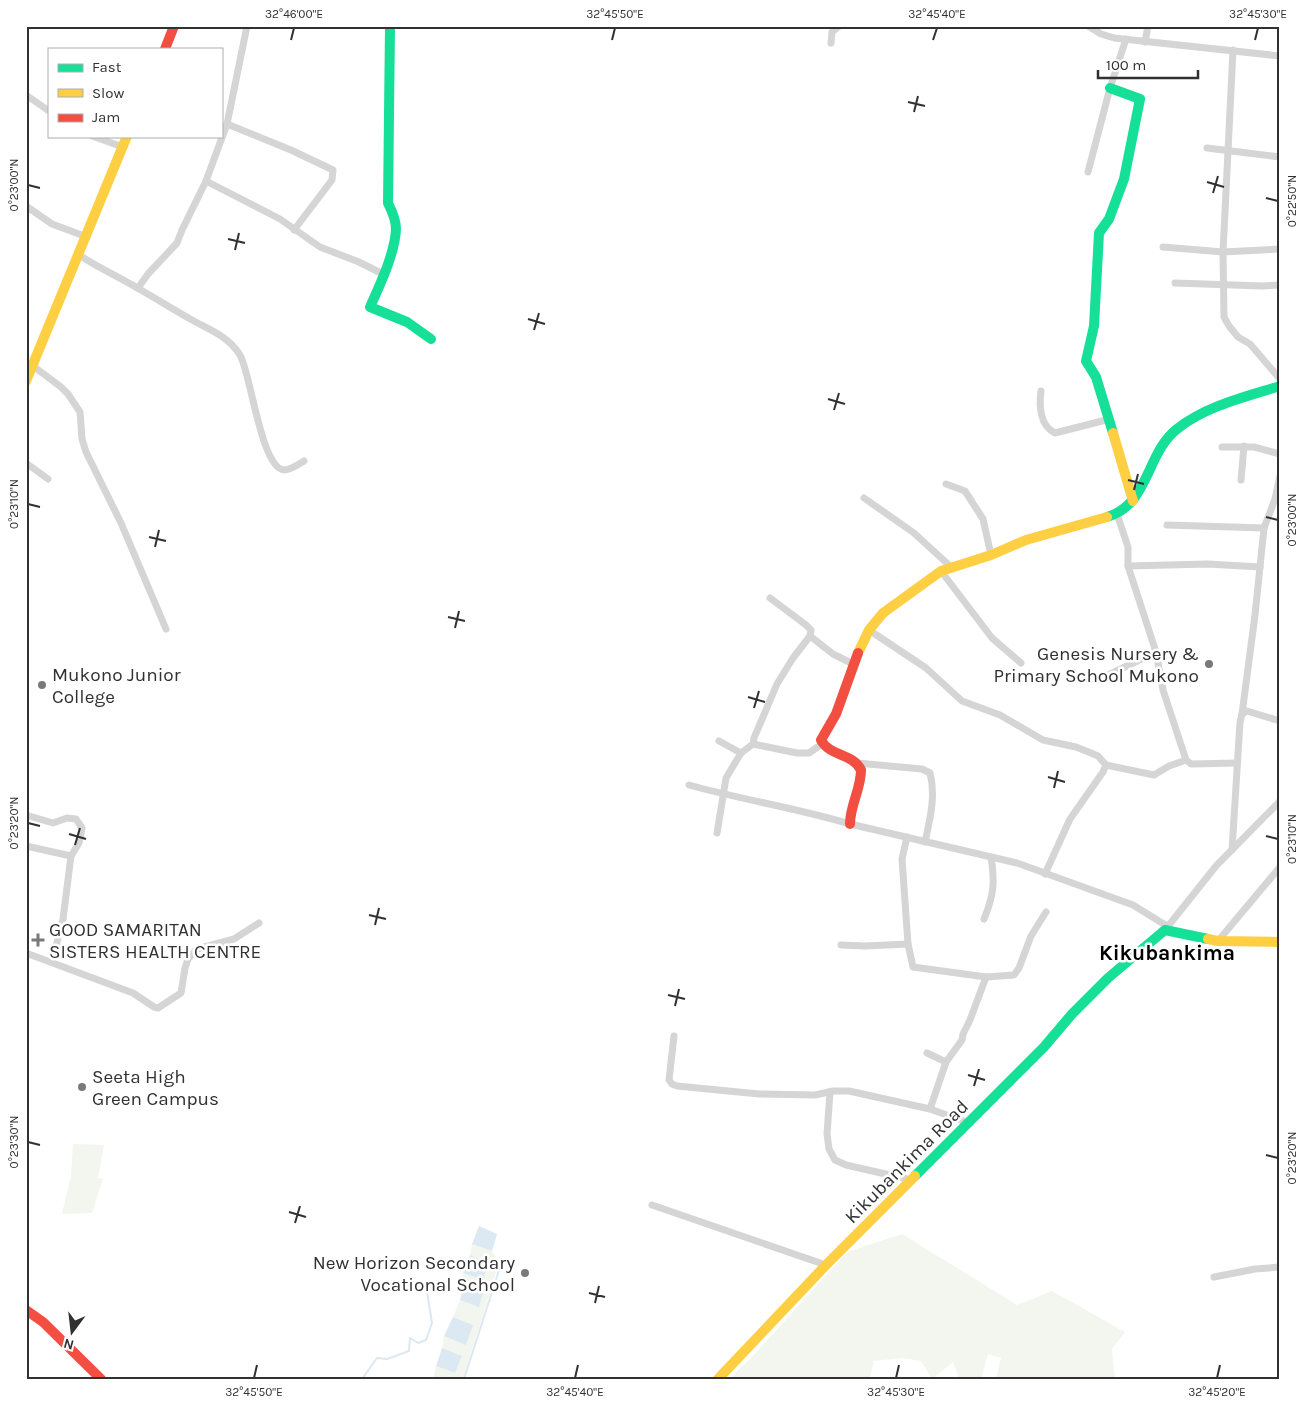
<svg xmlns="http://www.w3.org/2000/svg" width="1306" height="1405" font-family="Karla,sans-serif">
  <rect width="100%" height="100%" fill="#fff"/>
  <g fill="#f2f6ee">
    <polygon points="73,1144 104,1145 98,1178 103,1178 92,1213 62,1214 71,1176"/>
    <polygon points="902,1234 1017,1305 1052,1291 1125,1332 1112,1349 1115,1379 996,1379 1001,1358 988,1354 981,1379 959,1379 953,1362 932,1379 921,1361 903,1358 872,1361 872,1362 874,1362 869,1379 729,1379 753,1356 847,1252"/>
    <polygon points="472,1244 492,1251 499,1263 463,1379 433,1379 436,1366 455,1373 462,1356 442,1348 444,1336 466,1344 472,1325 453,1317 460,1300 479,1306 483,1292 464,1284 463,1273 483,1280 487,1263 470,1255"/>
  </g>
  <g fill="#dce8f2">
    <polygon points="479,1226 497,1234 492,1251 472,1244"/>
    <polygon points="470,1255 488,1263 483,1280 463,1273"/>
    <polygon points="464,1284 483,1292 479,1307 460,1300"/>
    <polygon points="453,1317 473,1325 466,1345 444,1336"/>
    <polygon points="442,1348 462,1356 455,1373 436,1366"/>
  </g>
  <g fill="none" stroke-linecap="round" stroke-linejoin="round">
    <g stroke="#dce8f2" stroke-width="2">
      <polyline points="362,1379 377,1358 387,1359 409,1351 410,1338 418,1343 426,1340 432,1323 427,1292 439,1290 440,1282"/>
      <polyline points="464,1379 500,1267"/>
    </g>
    <g stroke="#d5d5d5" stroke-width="7">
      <polyline points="1088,26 1101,34 1114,38 1280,56"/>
      <polyline points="1145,42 1148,26"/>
      <polyline points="831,43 832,32 839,26"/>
      <polyline points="1233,50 1223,252 1224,317 1229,326 1238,337 1250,344 1280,379"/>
      <polyline points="26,95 49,111"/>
      <polyline points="227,124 291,150 333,170 332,180 294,230"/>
      <polyline points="92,136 123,147"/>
      <polyline points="1207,148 1280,157"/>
      <polyline points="1088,172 1110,88 1126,39"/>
      <polyline points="206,181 280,219 320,247 359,262 383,274"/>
      <polyline points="26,206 52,224 87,237"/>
      <polyline points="1163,247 1223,252 1280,249"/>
      <path d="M79,255C99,268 119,277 139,289C157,299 174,310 192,320C210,330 228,336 240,355C251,374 261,468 284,470C290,470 299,464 304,461"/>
      <polyline points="1175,283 1262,286 1280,285"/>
      <polyline points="138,288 148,274 177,243 182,230 206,181 227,124 247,26"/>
      <polyline points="33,366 61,387 68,394 80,412 82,439 86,452 121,523 166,629"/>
      <path d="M1041,391C1039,406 1040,426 1055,433L1110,419"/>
      <polyline points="1222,447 1254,447 1280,454"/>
      <polyline points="26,463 48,479"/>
      <polyline points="1241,480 1244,446"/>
      <polyline points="946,484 965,491 983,519 991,555"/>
      <polyline points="864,498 914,533 951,567"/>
      <polyline points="1117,514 1128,547 1128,566 1156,652 1163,690 1186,760 1191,764 1237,763"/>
      <polyline points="1167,525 1264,528"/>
      <polyline points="1128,566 1208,564 1260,567"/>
      <polyline points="941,571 992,638 1021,663"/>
      <polyline points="770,598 806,625 811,630 810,636 833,654 853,664"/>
      <polyline points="869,630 926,668 962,701 1000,715 1043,740 1076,747 1091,753 1098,756 1106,765"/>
      <polyline points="1106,676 1156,652"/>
      <polyline points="1242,714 1255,615 1264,528 1275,499 1280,476"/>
      <polyline points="719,741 741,753"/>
      <polyline points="753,744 797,753 809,753 822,744"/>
      <path d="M857,763L922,769L930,773C936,796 930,819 925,842"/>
      <path d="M689,785C743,800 797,808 850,824L1017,863L1133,905L1167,926"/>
      <polyline points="26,815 53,823 67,818 76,819 82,828 79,843 71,856 63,919 52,962"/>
      <polyline points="717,833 726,778 741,753 753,744 754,738 777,684 793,658 810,636"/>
      <polyline points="907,837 902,859 908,944 913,967 986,977 1014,975 1019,968 1031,936 1046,912"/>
      <polyline points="26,846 71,856"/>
      <polyline points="1232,850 1240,722 1242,714 1247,711 1280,721"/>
      <polyline points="1045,874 1070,819 1103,772 1106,765 1154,775 1169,766 1186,760"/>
      <path d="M984,919C994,895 995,882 991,857"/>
      <polyline points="1165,930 1216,866 1280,801"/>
      <polyline points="1218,941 1280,867"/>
      <polyline points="841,945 865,946 908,944"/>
      <polyline points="26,953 133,993 154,1007 158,1008 181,993 185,968 188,959 197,949 234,939 259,923"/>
      <polyline points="674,1036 669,1080 672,1084 677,1086 759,1094 815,1095 833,1091 849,1091 930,1109 969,1123"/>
      <polyline points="927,1053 946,1062"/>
      <polyline points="830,1092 827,1134 829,1149 835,1160 846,1165 912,1180"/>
      <polyline points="930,1109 946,1062 962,1040 963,1034 970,1020 986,977"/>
      <polyline points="652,1205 826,1265"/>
      <polyline points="1214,1277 1255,1269 1280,1267"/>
    </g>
    <g stroke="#16e098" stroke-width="10">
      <path d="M390,26L388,203C392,211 396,220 396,229C395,253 380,285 370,307L407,322L431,339"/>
      <polyline points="1110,88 1140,99 1124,179 1109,219 1099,233 1094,326 1086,361 1096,377 1113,433"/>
      <path d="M1107,517C1149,505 1146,453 1177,429C1206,406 1245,397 1280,386"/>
      <polyline points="915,1176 1044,1047 1072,1014 1108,978 1165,930 1208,939"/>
    </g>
    <g stroke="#ffcf43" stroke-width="10">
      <polyline points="26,381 127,136"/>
      <polyline points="1113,433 1133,501"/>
      <polyline points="858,653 869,630 883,613 941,571 991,555 1026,540 1107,517"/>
      <polyline points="1208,939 1218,941 1280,942"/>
      <polyline points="718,1379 826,1265 915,1176"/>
    </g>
    <g stroke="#f24e42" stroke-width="10">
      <polyline points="165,49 174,26"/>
      <path d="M850,824C850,805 861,789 861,770C853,753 830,757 821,740L836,714L858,653"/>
      <polyline points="26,1310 43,1322 101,1379"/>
    </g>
  </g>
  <path fill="none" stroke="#313131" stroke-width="2" d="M291,40L294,28M612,40L615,28M933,40L937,28M1255,40L1258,28M908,102L925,106M914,112L918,96M1207,182L1224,187M28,185L40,188M1213,193L1218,176M1266,198L1278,201M228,239L245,243M235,250L239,233M528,319L545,324M534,330L539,313M828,399L845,404M834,410L839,393M1128,480L1144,484M1134,490L1138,474M28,504L40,507M1266,517L1278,520M149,537L166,541M155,547L159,530M448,617L465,621M455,628L459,611M748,697L765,702M754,708L759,691M1048,777L1065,782M1054,788L1058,771M28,823L40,826M69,834L86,839M1266,836L1278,839M75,845L80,828M369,915L386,919M375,925L379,908M668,995L685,999M675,1006L679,989M968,1075L985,1080M974,1086L979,1069M28,1142L40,1145M1266,1155L1278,1158M289,1212L306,1217M295,1223L300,1206M589,1293L605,1297M595,1303L599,1286M254,1378L257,1365M575,1378L578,1365M896,1378L899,1365M1217,1378L1220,1365"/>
  <g fill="#797979" stroke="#fff" stroke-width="2">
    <circle cx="1209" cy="664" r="5"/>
    <circle cx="42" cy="685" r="5"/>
    <path d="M35.5 932.5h5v5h5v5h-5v5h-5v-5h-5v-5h5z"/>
    <circle cx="82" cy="1087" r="5"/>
    <circle cx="525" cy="1273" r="5"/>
  </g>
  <g text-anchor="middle" stroke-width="5" stroke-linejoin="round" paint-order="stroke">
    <g font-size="19" fill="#313131" stroke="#fff" text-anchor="start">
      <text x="1199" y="660" text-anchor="end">Genesis Nursery &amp;<tspan x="1199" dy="22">Primary School Mukono</tspan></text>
      <text x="52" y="681">Mukono Junior<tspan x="52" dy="22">College</tspan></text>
      <text x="49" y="936">GOOD SAMARITAN<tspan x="49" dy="22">SISTERS HEALTH CENTRE</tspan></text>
      <text x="92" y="1083">Seeta High<tspan x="92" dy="22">Green Campus</tspan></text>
      <text x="515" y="1269" text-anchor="end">New Horizon Secondary<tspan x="515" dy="22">Vocational School</tspan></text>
    </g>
    <g font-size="19" fill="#313131" stroke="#fff">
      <text transform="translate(906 1161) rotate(-45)" y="7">Kikubankima Road</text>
    </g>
    <g font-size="21" font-weight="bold" fill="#000" stroke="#fff">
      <text x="1167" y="960">Kikubankima</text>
    </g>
  </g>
  <rect width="1306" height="1405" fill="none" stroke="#ffffff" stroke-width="55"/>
  <rect x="48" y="48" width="175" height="90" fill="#ffffff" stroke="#adadad"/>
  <rect x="58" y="64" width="25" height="8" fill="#16e098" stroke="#adadad"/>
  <text x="92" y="72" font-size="15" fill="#313131">Fast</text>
  <rect x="58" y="89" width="25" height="8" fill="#ffcf43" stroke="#adadad"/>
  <text x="92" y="98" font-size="15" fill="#313131">Slow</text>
  <rect x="58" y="114" width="25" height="8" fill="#f24e42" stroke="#adadad"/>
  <text x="92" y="122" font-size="15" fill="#313131">Jam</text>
  <g transform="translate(72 1332) rotate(195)" stroke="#ffffff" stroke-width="4" paint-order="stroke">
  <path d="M0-4L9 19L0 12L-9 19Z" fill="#313131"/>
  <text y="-8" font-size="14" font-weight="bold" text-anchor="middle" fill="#313131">N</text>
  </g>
  <path d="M1098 70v8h100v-8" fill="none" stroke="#313131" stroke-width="2.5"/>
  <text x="1106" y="70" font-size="15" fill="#313131" stroke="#ffffff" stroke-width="4" paint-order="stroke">100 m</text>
  <rect x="28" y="28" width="1250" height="1350" fill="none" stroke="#313131" stroke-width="2"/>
  <g font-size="12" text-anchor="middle" fill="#313131">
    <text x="294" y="18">32°46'00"E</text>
    <text x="615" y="18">32°45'50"E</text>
    <text x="937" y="18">32°45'40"E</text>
    <text x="1258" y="18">32°45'30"E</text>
    <text transform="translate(14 185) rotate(-90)" y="4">0°23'00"N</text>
    <text transform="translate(1292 201) rotate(-90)" y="4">0°22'50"N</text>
    <text transform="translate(14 504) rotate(-90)" y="4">0°23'10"N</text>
    <text transform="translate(1292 520) rotate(-90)" y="4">0°23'00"N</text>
    <text transform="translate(14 823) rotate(-90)" y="4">0°23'20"N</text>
    <text transform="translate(1292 839) rotate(-90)" y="4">0°23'10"N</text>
    <text transform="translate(14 1142) rotate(-90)" y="4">0°23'30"N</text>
    <text transform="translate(1292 1158) rotate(-90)" y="4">0°23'20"N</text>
    <text x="254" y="1396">32°45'50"E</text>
    <text x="575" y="1396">32°45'40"E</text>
    <text x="896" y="1396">32°45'30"E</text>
    <text x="1217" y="1396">32°45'20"E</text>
  </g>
</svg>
